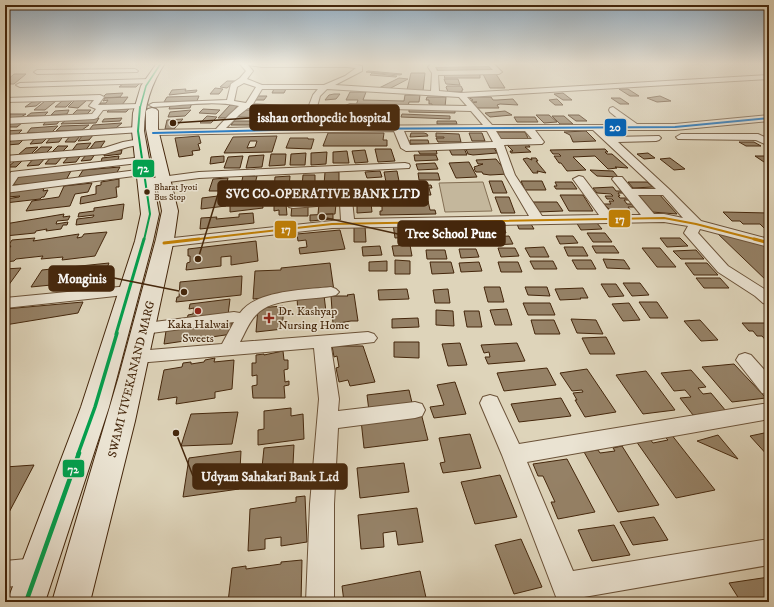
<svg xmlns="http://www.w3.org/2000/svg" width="774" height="607" font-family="'IM FELL DW Pica',serif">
  <rect width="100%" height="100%" fill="#ded4ba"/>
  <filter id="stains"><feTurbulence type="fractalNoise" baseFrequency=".005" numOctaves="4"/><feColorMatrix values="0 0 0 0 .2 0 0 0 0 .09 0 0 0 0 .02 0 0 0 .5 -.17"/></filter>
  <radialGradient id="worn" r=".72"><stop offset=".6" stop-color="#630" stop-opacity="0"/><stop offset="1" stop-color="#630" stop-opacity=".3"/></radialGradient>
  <polygon fill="#c4b79c" stroke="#846f54" points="483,182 492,211 445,212 439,183"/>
  <g fill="#958166" stroke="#45270c" fill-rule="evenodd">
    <polygon points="487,65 493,71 439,72 435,66"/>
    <polygon points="368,71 402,74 400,75 366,72"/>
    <polygon points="372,73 397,76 396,77 370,75"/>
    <polygon points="411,73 425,73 423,91 407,90"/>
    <polygon points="14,74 26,74 14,84 5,84 5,82"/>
    <polygon points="477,74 480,75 480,78 444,78 445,77 443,75"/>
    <polygon points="483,74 496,74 505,88 490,88"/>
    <polygon points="399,78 408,79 389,89 379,88"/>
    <polygon points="444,79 458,79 460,85 446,84"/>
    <polygon points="227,81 236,81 227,88 220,87"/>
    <polygon points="124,83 140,83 136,87 119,87"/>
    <polygon points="447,86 461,86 463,90 462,90 462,92 448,92 446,87"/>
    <polygon points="215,88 223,89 219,94 210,94"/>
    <polygon points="186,89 185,91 197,90 196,92 169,95 172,90"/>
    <polygon points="274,89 286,89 284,93 272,93"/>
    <polygon points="619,89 628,89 639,96 630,96"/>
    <polygon points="350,92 366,92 363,100 404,101 405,95 420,95 419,102 409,102 408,106 356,105 358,100 346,100"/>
    <polygon points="123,93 120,97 102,98 106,94"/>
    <polygon points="563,93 572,100 563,100 554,94"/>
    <polygon points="334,94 340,94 336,99 325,100 329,95"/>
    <polygon points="199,96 197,101 164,102 167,97"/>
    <polygon points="258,96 267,96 264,100 255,100"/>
    <polygon points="660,96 671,101 657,102 647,98"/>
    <polygon points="128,97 122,105 98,106 101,103 106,103 108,100 103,101 105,98"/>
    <polygon points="427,97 446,97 445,107 432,106 432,104 429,104 429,100 426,100"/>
    <polygon points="468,97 491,97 493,100 497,100 513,99 518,105 500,104 497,105 499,108 474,108 471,103 477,102 471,102 470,101 473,100"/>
    <polygon points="611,98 620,98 629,104 620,104"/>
    <polygon points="557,99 563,105 555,105 549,100"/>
    <polygon points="73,100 66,107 55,107 62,101"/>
    <polygon points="75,100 87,100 78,108 68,107"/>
    <polygon points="42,101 36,106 25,107 32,102"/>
    <polygon points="45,101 56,101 45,110 34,110"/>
    <polygon points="192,103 190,108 169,109 171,104"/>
    <polygon points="230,105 238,105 228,118 218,118"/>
    <polygon points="409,108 455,109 455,113 409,112"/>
    <polygon points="110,109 129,109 126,112 107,112"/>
    <polygon points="203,109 220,110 216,114 199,113"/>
    <polygon points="69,110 67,114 51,115 55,111"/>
    <polygon points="77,110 91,110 87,114 72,115"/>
    <polygon points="191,110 185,116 168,117 170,112"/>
    <polygon points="244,110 274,110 269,118 238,117"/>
    <polygon points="505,111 512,115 490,117 485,113"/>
    <polygon points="48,112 44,116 27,116 31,113"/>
    <polygon points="10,114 26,114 21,117 5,118"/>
    <polygon points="402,114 450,116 450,119 401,117"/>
    <polygon points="536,115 549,115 557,122 544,123"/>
    <polygon points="568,115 579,115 587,121 576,121"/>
    <polygon points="207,116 217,117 211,123 200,123"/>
    <polygon points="552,116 564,116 573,124 560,124"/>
    <polygon points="514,117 535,117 538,122 517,122"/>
    <polygon points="99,118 96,123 61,124 66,120"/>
    <polygon points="122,118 120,121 102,122 104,119"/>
    <polygon points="61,119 57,124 43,125 47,120"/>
    <polygon points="183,119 174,129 165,129 167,120"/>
    <polygon points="234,121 272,121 270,125 231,125"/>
    <polygon points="437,121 456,121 457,124 437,124"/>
    <polygon points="8,122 23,122 17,127 5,127"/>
    <polygon points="122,123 116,128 89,130 93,125"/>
    <polygon points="89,125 82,130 56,131 61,126"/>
    <polygon points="58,126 52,132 27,133 31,128"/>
    <polygon points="22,130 18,134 5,135 5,131"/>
    <polygon points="586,131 596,141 573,142 570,135 564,132"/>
    <polygon points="497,132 525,132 529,140 501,140"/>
    <polygon points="328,133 384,133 383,140 387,140 387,146 323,146"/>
    <polygon points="411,133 424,133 427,134 428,136 410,137"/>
    <polygon points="436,133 459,134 461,142 438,142 436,138 444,138 444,137 436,137"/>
    <polygon points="469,133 482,133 485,141 472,141"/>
    <polygon points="94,134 89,140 78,141 83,135"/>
    <polygon points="64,135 59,142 46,143 52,136"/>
    <polygon points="71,135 81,135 75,142 65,142"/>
    <polygon points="199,136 201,143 198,144 200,150 192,151 193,155 179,157 175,138"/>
    <path d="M277,136L272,152L224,153L233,137ZM250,141H257L255,147L247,148Z"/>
    <polygon points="36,137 48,137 42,143 30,144"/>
    <polygon points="14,138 25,138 19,144 7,145"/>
    <polygon points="290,138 308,138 308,139 314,139 311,149 286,148"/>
    <polygon points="410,140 428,140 429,144 410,144"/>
    <polygon points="105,141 99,150 89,150 95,142"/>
    <polygon points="739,142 754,142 761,146 746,146"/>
    <polygon points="91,143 85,151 71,152 77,144"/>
    <polygon points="528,144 530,147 525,147 531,152 511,153 510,151 513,151 507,145"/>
    <polygon points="58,146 68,146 62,152 51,153"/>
    <polygon points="38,147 31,154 18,155 26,148"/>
    <polygon points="41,147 52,147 45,154 33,154"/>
    <polygon points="488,147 494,148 497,153 473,155 468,154 466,149"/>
    <polygon points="464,148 467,155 452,155 449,149"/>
    <polygon points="375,149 391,149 395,161 378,162"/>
    <polygon points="417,149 436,149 437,154 420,154"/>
    <polygon points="605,149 608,152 605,152 607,154 612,154 628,168 615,167 617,168 608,169 595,156 573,157 586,170 567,171 561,163 559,163 554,156 561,156 559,154 553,154 550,150"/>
    <polygon points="122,150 121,154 104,156 105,152"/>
    <polygon points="365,150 368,162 355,163 352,151"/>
    <polygon points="347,151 349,163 333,163 333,152"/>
    <polygon points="327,152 326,164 311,165 311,153"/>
    <polygon points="306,153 305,165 290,165 291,154"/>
    <polygon points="648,153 655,158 644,159 637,154"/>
    <polygon points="95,154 91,160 81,161 86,155"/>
    <polygon points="271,154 286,154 285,165 269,166"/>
    <polygon points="81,155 76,162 63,163 69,156"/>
    <polygon points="264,155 262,167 246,168 249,156"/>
    <polygon points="414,155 436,155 438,160 415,161"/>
    <polygon points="119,156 118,160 101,162 102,158"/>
    <polygon points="224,156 224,162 210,164 211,157"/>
    <polygon points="243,156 240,168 224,168 228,157"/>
    <polygon points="755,156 767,156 769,157 769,162 764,162"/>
    <polygon points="46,157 39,165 27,166 34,158"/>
    <polygon points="51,157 62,157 56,164 45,164"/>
    <polygon points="527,158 532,160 531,158 536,158 538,161 536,161 546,173 537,171 538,173 533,173 523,159"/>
    <polygon points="670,158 685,169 674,170 660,159"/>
    <polygon points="24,159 16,167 8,167 16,160"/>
    <polygon points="496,159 508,174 490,175 483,174 482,172 476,172 474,169 475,169 474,167 483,164 478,164 476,160"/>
    <polygon points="469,162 477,177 456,178 449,163"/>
    <polygon points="435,163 438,169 418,170 416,164"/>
    <polygon points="120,167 116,174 78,178 83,170"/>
    <polygon points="590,170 613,171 618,177 597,176"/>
    <polygon points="71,171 66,180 57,182 13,185 19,176"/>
    <polygon points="380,171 382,177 367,178 365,172"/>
    <polygon points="397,171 399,181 386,182 384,172"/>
    <polygon points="325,172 339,172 339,184 324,185"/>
    <polygon points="418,173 438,173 440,180 419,180"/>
    <polygon points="303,175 315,175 315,185 302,186"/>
    <polygon points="243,176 257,176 254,188 240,189"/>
    <polygon points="290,176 289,188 274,189 275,177"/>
    <polygon points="228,178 225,191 209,191 213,179"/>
    <polygon points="119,179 119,187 116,187 117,197 80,204 81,197 96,194 96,186 101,185 101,182"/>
    <polygon points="489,181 502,181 507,193 493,193"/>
    <polygon points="521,181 542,181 546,190 525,190"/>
    <polygon points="555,182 572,182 577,189 556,189 554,186 557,186"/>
    <polygon points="628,182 647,182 653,187 633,188"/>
    <polygon points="92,183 88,192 75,194 70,206 26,211 32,201 59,197 64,186"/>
    <polygon points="431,185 432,188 429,188 431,195 418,195 417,192 395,193 396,196 380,197 379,194 382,194 382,190 379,190 378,188"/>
    <polygon points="613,187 616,191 622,191 624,193 618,193 620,196 618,196 620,198 627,198 629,200 624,200 627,204 634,204 636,207 628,207 630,210 610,210 604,204 611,204 609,201 614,201 612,199 607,199 605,196 613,196 611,194 597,193 593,188"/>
    <polygon points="44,188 43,191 48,190 44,197 42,197 40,199 5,203 6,199 19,197 20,196 7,197 10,192"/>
    <polygon points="659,194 677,214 652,212 637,196 639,196 638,195"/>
    <polygon points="226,195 226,206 201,209 202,198"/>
    <polygon points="560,195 583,195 593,211 569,211"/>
    <polygon points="262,196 263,208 230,212 230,200"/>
    <polygon points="495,197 509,197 515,213 501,213"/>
    <polygon points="386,201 386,203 428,201 430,210 435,210 436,214 380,215 380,211 382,211 382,206 380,206 379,202"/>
    <polygon points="533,202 557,202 563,211 538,212"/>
    <polygon points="357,203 371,203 372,212 357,213"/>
    <polygon points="124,204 122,219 76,225 77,219 93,217 94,215 78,217 79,213 94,211 94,208"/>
    <polygon points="286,204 287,215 279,215 279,210 274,211 274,205"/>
    <polygon points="308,204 308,216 291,216 292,205"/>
    <polygon points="319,204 336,204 335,214 318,214"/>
    <polygon points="723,212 769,213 769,231 767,231 760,224 743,224 740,221 732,221"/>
    <polygon points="253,213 254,223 200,229 201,218 217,217 216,219 239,217 239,214"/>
    <polygon points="64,214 63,217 70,216 68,220 57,221 56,224 68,222 67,225 63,225 61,229 46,231 47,229 36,231 35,233 5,236 5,224"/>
    <polygon points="333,214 333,219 310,221 310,215"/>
    <polygon points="576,222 596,222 602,229 581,230"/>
    <polygon points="393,224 407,224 410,237 395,238"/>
    <polygon points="517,224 531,224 534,229 519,229"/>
    <polygon points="488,225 503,225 506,233 490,233"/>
    <polygon points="365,226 366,242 354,242 354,227"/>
    <polygon points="340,230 345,249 300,254 299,248 307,247 306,240 298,241 297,234"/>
    <polygon points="107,232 95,256 62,260 63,257 41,259 43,256 16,259 14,261 5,262 5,254 11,246 8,246 12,240 35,238 33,241 79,234 77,238 82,237 84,234"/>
    <polygon points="716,232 769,246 769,283"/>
    <polygon points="587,233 605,233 612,242 593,242"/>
    <polygon points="509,236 513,244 492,245 489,237"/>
    <polygon points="556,236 573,236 578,243 560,244"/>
    <polygon points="660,238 680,238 688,246 667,247"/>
    <polygon points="256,241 258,261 231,265 231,256 221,257 221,266 186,270 187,263 190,262 190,256 188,256 188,249"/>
    <polygon points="410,245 412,256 394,256 392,246"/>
    <polygon points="380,246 382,255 363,256 362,247"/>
    <polygon points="592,246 614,246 619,253 596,253"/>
    <polygon points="544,247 549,257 530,257 525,248"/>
    <polygon points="564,247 583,247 588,256 568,256"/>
    <polygon points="498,248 515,248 519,256 501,257"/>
    <polygon points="642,248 660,248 676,267 657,267"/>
    <polygon points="459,249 476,249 479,257 461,258"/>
    <polygon points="426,250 445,250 447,259 427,259"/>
    <polygon points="696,250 704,259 681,259 673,251"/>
    <polygon points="603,259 624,260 630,269 607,268"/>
    <polygon points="395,260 410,261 410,274 395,274"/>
    <polygon points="572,260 591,260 596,269 577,269"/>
    <polygon points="387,261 387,271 369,271 369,262"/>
    <polygon points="530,261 553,261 557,269 534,269"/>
    <polygon points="430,262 451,262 454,273 432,274"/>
    <polygon points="479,262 482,271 461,272 459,263"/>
    <polygon points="498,262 518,262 522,272 501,272"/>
    <polygon points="109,263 102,280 31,287 42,270"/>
    <polygon points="330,263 334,291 253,299 255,271 281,270 281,268"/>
    <polygon points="685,263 707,263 718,275 694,275"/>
    <polygon points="21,268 8,286 5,286 5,269"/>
    <polygon points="242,276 241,295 176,302 177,297 179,297 180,282"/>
    <polygon points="696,278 720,278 729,288 704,288"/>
    <polygon points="623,283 640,283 649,295 632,296"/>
    <polygon points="601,284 616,284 624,296 609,297"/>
    <polygon points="484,287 500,287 504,302 488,302"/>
    <polygon points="525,287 547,287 550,296 528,295"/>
    <polygon points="583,288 588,298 580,298 581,299 560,300 555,289"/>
    <polygon points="407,289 409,299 379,300 378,290"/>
    <polygon points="448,289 450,303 435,303 433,290"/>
    <polygon points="354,294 358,321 351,321 333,324 331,296 348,296 347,295"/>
    <polygon points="324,295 326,312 298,314 297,297"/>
    <polygon points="230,299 228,315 187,320 188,315 193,314 194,308 189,309 190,304"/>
    <polygon points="83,302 78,313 5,325 5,309"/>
    <polygon points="639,302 657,302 668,318 650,318"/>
    <polygon points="523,303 550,303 555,315 528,315"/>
    <polygon points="629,303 640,320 623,321 612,304"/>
    <polygon points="283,306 283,329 256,332 258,308"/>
    <polygon points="507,309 512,325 495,325 490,310"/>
    <polygon points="436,310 453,311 454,326 436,325"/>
    <polygon points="464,311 479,311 482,327 467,327"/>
    <polygon points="418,318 419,327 392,328 392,319"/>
    <polygon points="571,319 596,320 603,334 577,333"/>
    <polygon points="531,320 554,320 560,334 535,334"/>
    <polygon points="700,320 718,340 701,341 684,321"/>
    <polygon points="232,321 232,334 164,344 166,331"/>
    <polygon points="742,323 769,323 769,344 762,336 757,336 753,331 749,331"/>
    <polygon points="606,337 615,354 590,354 582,338"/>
    <polygon points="394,342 419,342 419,358 394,357"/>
    <polygon points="460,343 467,365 448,366 442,344"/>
    <polygon points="517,343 525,361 488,364 485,357 490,357 489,352 484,353 481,345"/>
    <polygon points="332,346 363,346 375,382 350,386 348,380 339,382 336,368 339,367 337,356 334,357"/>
    <polygon points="283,351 284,360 288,360 288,369 284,370 285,382 289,381 289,385 284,386 285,398 253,398 252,386 257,385 257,375 252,376 252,363 256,363 256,355 264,354 264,355"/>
    <polygon points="215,358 214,362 234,360 232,389 215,392 215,398 176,404 177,397 158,400 164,370 182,367 183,363 191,362 191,364 204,362 205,360"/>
    <polygon points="734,364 766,398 732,402 702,367"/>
    <polygon points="547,368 556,385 504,391 497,373"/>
    <polygon points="587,369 616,412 585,417 575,400 577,400 573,393 583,392 582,390 572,391 560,373"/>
    <polygon points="691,370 706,387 698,388 703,394 711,393 726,411 693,415 680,398 691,397 685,390 674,391 661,373"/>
    <polygon points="646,371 675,410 643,414 616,375"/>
    <polygon points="455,382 466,414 434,418 430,407 444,405 437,385"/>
    <polygon points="409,390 413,407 369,411 367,395"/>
    <polygon points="561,398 571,416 519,422 511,404"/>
    <polygon points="291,408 291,416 303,414 304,439 258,445 258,430 264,429 264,411"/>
    <polygon points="238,412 232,444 181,446 191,414"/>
    <polygon points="421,413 428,440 364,448 361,420"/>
    <polygon points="769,432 769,457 750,436"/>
    <polygon points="470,434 481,468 443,473 440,463 445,462 439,438"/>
    <polygon points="671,434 715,490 676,498 636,441 649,438 653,443 668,440 664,436"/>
    <polygon points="718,435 738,459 697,441"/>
    <polygon points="294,445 292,484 260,487 264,448"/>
    <polygon points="622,446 659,505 618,512 584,452 598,450 600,453 615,451 613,448"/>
    <polygon points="241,451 239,489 183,497 189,458"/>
    <polygon points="567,459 595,512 558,519 551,502 555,502 543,476 538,476 533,464"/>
    <polygon points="404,463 409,492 360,498 357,468"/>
    <polygon points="34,465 5,520 5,467"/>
    <polygon points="500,475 517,517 475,524 461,482"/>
    <polygon points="305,496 307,542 281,546 281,537 265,539 265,549 248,551 250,509 296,502 296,497"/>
    <polygon points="417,508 423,542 398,545 396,531 383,533 384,547 361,549 358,515"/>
    <polygon points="654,517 668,540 633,545 620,522"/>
    <polygon points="614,525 630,555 592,561 578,530"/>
    <polygon points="521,539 542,587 514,594 495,545"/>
    <polygon points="302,560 301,602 228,602 232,568 246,566 246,569 281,564 281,562"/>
    <polygon points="420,571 427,602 344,602 342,586"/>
    <polygon points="769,577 769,602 741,602 729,583"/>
  </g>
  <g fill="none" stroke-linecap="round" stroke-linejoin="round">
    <g stroke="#6b5238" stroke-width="2">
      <g id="street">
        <path d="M239,63H347L362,66V71L335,85L431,91L432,73L428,67L431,64L493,63L502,72L499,74L438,75L439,91L461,93L769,75V79L467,97L492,125H626L610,112L609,110L610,108L613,107L637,124H675L769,115V121L675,130H604L611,137L659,136L661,138L659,140L656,141L618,142L670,190L701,221L769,239V247L700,229L698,233L728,266L769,292V305L763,303L755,296L718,272L684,233L688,226L664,222L332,228L164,247L159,246L157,243L159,240L164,239L341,220L340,204L293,208L289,207L287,204L289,201L293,200L346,196L350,197L352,200L354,219L529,216L505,175L496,148L406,151L401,148L394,131L150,135L148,133L153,130L216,129L229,115L239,106C212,100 181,106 153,107L149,105L153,103L227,100L231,84L240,78L246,71ZM248,65L262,67H347L356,68L345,76L324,85H262L247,79L253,71ZM489,66L493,70L437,71L435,67ZM244,83L256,87L246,103L234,101L237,87ZM262,89H318L313,95L308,108L253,104ZM327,89L459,97L467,106L350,104L346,106L350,108L471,111L483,125L315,126V119L381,121L385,118L381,115L315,114L320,96ZM248,108L307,113L306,126L226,128L239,115ZM535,130H593L656,189H632L622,177H614L612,179L641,215H612L583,177L579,176L573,179L599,215L542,216L515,175L504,145L542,144L544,142ZM404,131H487L493,142L410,145ZM496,131H525L532,139H501ZM638,195H663L683,218L664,214H654Z"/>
        <polygon points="135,69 138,71 137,72 37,74 34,72 37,70"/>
        <polygon points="150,79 154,81 153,83 20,87 16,85 20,83"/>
        <polygon points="100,95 104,97 98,105 139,104 143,106 139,108 103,110 97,118 94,119 5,124 5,118 92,114 96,109 89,106 94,100 5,102 5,98"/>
        <polygon points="138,127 141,128 143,130 141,132 5,141 5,135"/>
        <polygon points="681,134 758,134 769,139 769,146 756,140 678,139 676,137"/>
        <polygon points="140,139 143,140 145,142 143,144 128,147 105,154 5,162 5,156 104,148 123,142"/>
        <polygon points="143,157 147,158 148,160 147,162 18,177 12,186 145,169 149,170 150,172 149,174 5,193 5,180 11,172"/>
        <polygon points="405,163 409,164 410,166 409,168 199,178 146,185 140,182 146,179 199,172"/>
        <polygon points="129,286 134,288 137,291 134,294 5,308 5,298"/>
        <path d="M331,287L336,289L339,292L336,295C313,301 273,296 256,315C249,322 245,333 240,342L368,332L374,334L377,338L374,342L331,347L339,399L338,411L415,402L422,404L425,410L422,416L415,418L338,428L334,504V602H306L310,504L319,399L314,348L137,363L131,362L128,357L131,352L137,351L222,344L234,322L144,334L138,332L136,328L138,324L234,312L240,313C256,290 305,290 331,287Z"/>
        <polygon points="745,353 751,355 769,375 769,395 762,393 736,360 739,355"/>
        <polygon points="490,395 497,397 519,444 769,403 769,419 527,462 573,571 769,539 769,565 584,597 586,602 558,602 502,455 480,403 483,397"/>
        <polygon points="37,558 46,562 50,571 46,580 37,584 5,587 5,561"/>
      </g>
    </g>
    <g stroke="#45270c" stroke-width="2">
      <g id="secondary">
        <path d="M157,63H165C151,84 144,105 144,131L159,214L153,241L109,407L45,602H7L81,407L135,241L141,214L132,131L133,113L141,86Z"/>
        <polygon points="152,108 156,109 158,111 158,129 178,211 174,239 135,421 90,602 52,602 119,376 156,239 162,211 146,129 146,111 148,109"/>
      </g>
    </g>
    <use href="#street" fill="#eae3d2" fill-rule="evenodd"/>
    <use href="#secondary" fill="#eae3d2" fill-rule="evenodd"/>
    <g stroke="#eae3d2" stroke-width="3">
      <polyline id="bus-1-far4" points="140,108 146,86 161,63"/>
    </g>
    <g stroke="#eae3d2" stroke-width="4">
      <polyline id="bus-1-far3" points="140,107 138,131 150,214 144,240"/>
    </g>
    <g stroke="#eae3d2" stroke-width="6">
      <polyline id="bus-1-far2" points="116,334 144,239"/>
    </g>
    <g stroke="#eae3d2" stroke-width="6">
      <polyline id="bus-1-far1" points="78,454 95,407 117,333"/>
    </g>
    <g stroke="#eae3d2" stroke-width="8">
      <polyline id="bus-1" points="26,602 79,453"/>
    </g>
    <g stroke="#eae3d2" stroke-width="4">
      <polyline id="bus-2" points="153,133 310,129 675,127 769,118"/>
    </g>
    <g stroke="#eae3d2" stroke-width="4">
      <polyline id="bus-3-far1" points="190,240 332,224 664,218 696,224 758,240"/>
    </g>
    <g stroke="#eae3d2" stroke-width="6">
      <g id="bus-3">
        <polyline points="754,239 769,243"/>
        <polyline points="164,243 199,239"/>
      </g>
    </g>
    <use href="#bus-1-far4" stroke="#03a04e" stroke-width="1.5"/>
    <use href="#bus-1-far3" stroke="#03a04e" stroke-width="2"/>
    <use href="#bus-1-far2" stroke="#03a04e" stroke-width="3"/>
    <use href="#bus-1-far1" stroke="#03a04e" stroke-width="3.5"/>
    <use href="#bus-1" stroke="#03a04e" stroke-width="4.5"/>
    <use href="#bus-2" stroke="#0065bd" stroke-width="2"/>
    <use href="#bus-3-far1" stroke="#c28004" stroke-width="2"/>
    <use href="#bus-3" stroke="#c28004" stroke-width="3"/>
  </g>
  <linearGradient id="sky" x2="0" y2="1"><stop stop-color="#8fa9be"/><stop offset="0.43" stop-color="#f0ece0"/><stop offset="1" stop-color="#f0ece0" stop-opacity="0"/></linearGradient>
  <rect width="774" height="148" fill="url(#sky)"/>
  <circle fill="#45270c" stroke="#eae3d2" stroke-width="1.5" cx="147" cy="192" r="3.5"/>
  <g fill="#8f2418" stroke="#eae3d2" stroke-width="1.5">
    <circle cx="198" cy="311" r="4"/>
    <path d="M267 312h4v4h4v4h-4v4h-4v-4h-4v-4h4z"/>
  </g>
  <g text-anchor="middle" stroke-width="3" stroke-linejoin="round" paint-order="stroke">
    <g font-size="9" fill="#45270c" stroke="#eae3d2" text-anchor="start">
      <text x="154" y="190">Bharat Jyoti<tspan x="154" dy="10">Bus Stop</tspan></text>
    </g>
    <g font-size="12" fill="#45270c" stroke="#eae3d2" text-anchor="start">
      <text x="278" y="315">Dr. Kashyap<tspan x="278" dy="14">Nursing Home</tspan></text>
      <text x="198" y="328" text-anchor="middle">Kaka Halwai<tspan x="198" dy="14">Sweets</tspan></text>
    </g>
    <g font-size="12" fill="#45270c" stroke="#eae3d2">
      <text transform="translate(131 379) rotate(-76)" y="4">SWAMI VIVEKANAND MARG</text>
    </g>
  </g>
  <path fill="none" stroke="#45270c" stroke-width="1.5" d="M173 123L250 118M198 259L218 194M322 217L398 234M184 292L114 278M176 433L193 476"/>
  <g fill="#45270c" stroke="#eae3d2" stroke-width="1.5">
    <circle cx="173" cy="123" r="4"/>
    <circle cx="198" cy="259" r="4"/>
    <circle cx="322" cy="217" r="4"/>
    <circle cx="184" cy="292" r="4"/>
    <circle cx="176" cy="433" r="4"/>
  </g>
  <g fill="#45270c" stroke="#45270c" stroke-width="1.5">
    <rect x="250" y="105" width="149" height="25" rx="4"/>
    <rect x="218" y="181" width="210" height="25" rx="4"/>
    <rect x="398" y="221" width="107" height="25" rx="4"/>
    <rect x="49" y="266" width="65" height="25" rx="4"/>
    <rect x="193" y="464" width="154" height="25" rx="4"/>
  </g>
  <g font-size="13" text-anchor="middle" font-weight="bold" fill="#fff">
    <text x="324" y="122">isshan orthopedic hospital</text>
    <text x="323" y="198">SVC CO-OPERATIVE BANK LTD</text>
    <text x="451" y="238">Tree School Pune</text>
    <text x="82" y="283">Monginis</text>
    <text x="270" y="481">Udyam Sahakari Bank Ltd</text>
  </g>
  <g stroke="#eae3d2" stroke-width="1.5">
    <rect x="604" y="118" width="23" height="19" rx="4" fill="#0065bd"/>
    <rect x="132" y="159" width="23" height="19" rx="4" fill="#03a04e"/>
    <rect x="608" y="209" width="23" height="19" rx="4" fill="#c28004"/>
    <rect x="274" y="220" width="23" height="19" rx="4" fill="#c28004"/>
    <rect x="62" y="459" width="23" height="19" rx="4" fill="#03a04e"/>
  </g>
  <g font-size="11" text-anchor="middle" font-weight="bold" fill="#fff">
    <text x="615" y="131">20</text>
    <text x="143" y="172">72</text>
    <text x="620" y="223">17</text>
    <text x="286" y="233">17</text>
    <text x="73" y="473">72</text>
  </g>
  <rect width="774" height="607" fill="none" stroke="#ded4ba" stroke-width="20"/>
  <rect x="6" y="6" width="762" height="595" fill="none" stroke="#45270c" stroke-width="2"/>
  <rect x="10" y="10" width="754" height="587" fill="none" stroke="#45270c"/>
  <rect width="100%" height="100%" filter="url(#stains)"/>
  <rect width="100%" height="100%" fill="url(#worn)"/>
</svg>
